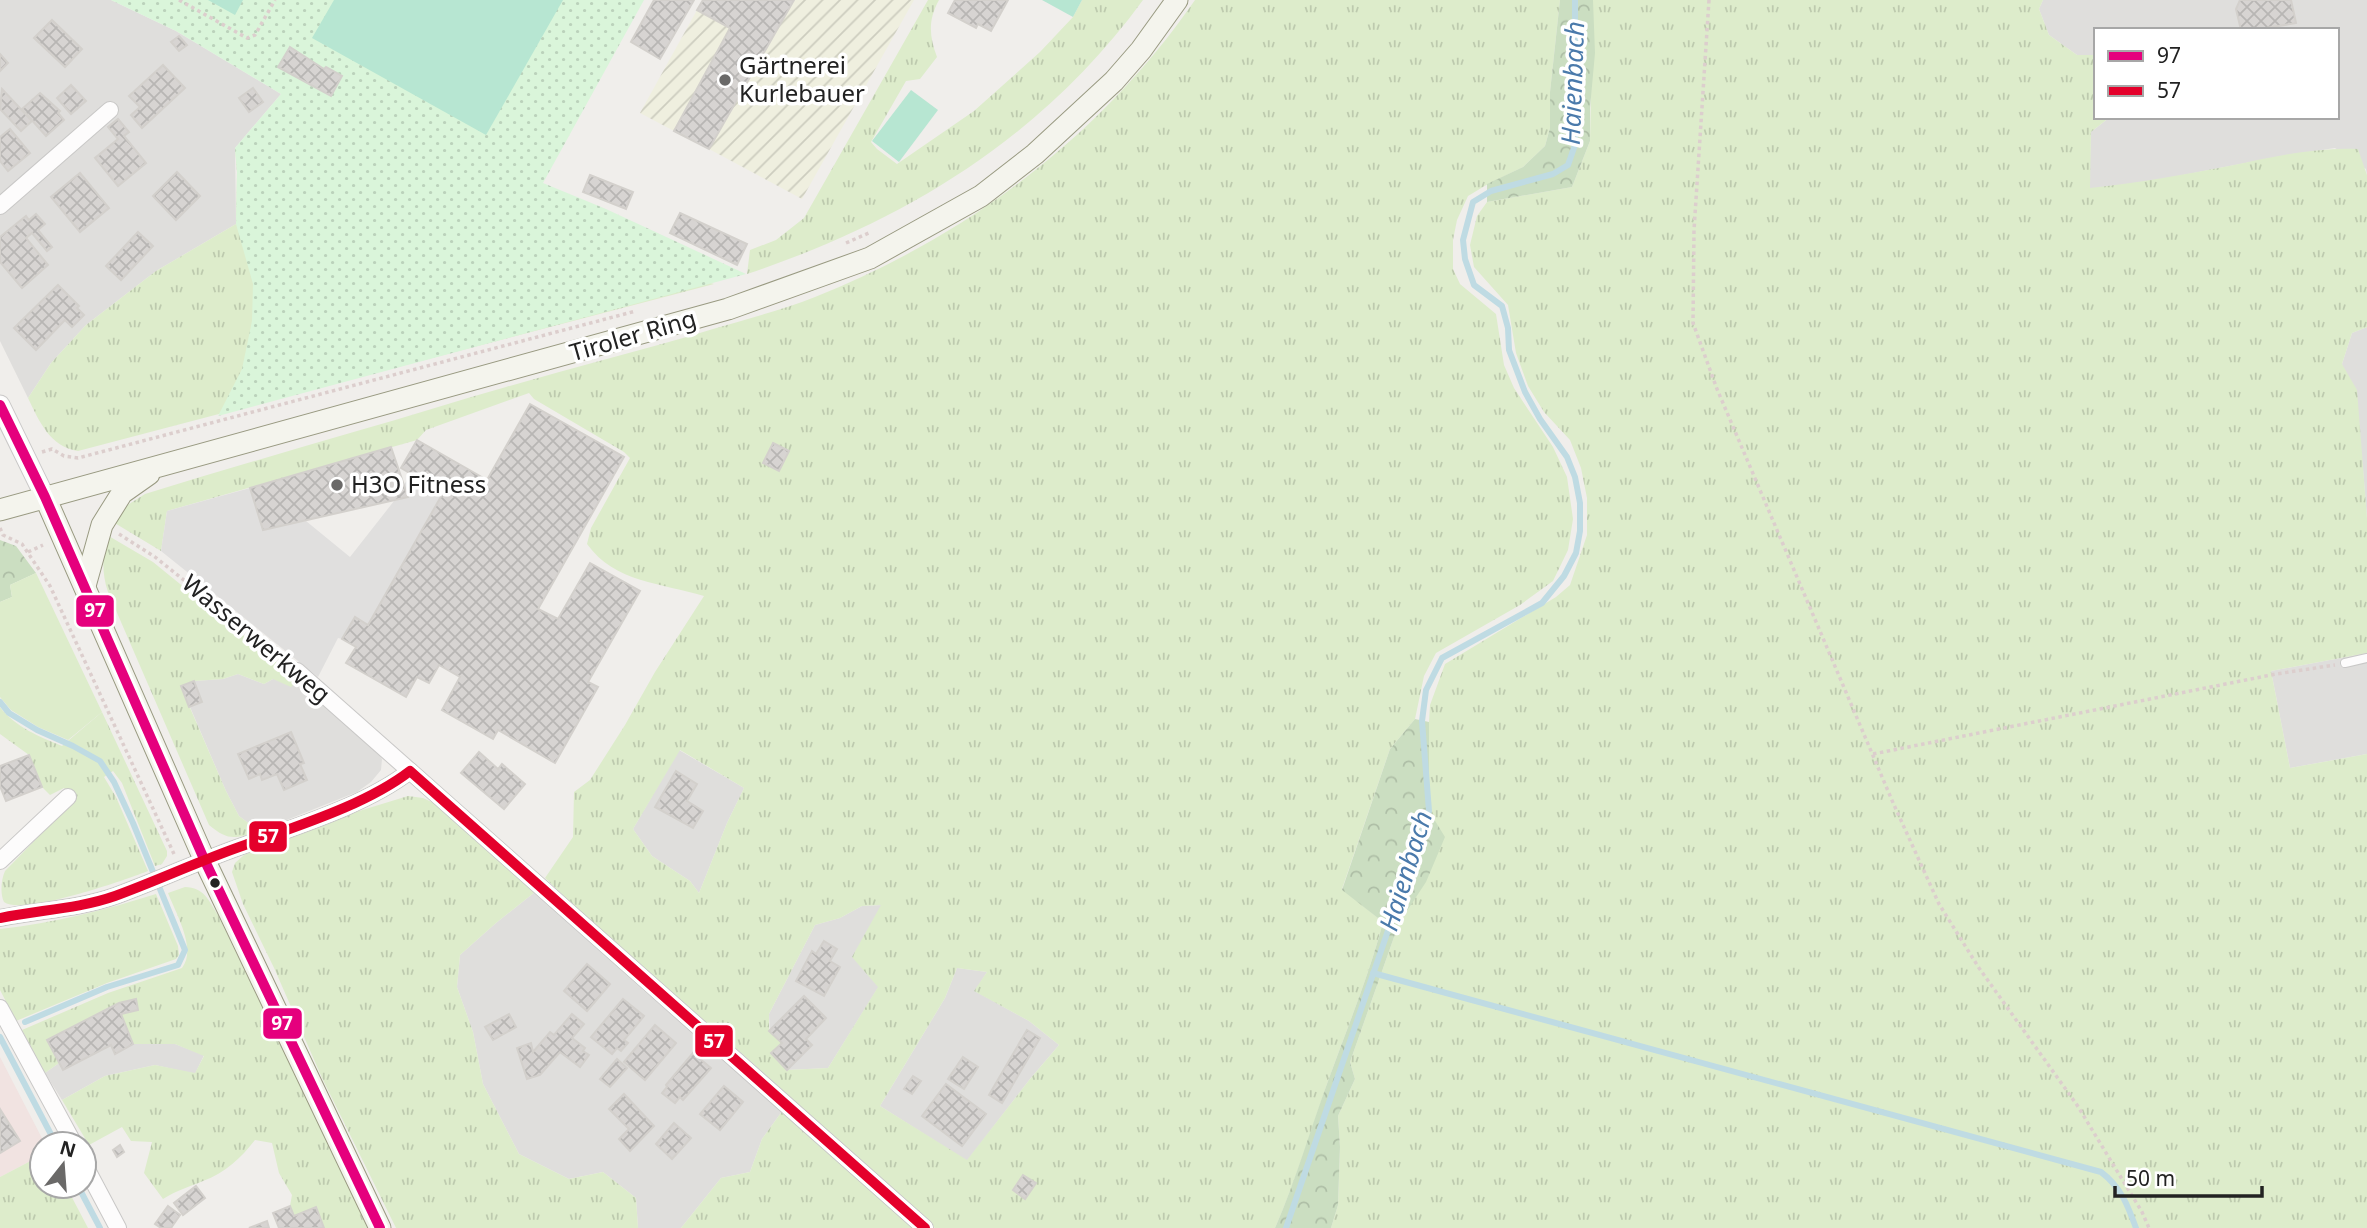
<svg xmlns="http://www.w3.org/2000/svg" width="2367" height="1228" font-family="'Noto Sans',sans-serif">
  <defs>
    <pattern id="farmland-furrows" width="10" height="10" patternUnits="userSpaceOnUse" patternTransform="scale(1.75)"><rect width="10" height="10" fill="#efefdf"/><path d="M-1 1l2-2M0 10L10 0M9 11l2-2" fill="none" stroke="#cdcdbf"/></pattern>
    <pattern id="grass-tufts" width="24" height="20" patternUnits="userSpaceOnUse" patternTransform="scale(1.75)"><rect width="24" height="20" fill="#ddeccb"/><path d="M3 7l-1-3M5 7V3M7 7l1-3M15 17l-1-3M17 17v-4M19 17l1-3" fill="none" stroke="#bdcaae"/></pattern>
    <pattern id="forest-crowns" width="20" height="18" patternUnits="userSpaceOnUse" patternTransform="scale(1.75)"><rect width="20" height="18" fill="#cbdec1"/><path d="M2 6a3 3 0 1 1 6 0M12 15a3 3 0 1 1 6 0" fill="none" stroke="#aebea6"/></pattern>
    <pattern id="park-dots" width="8" height="8" patternUnits="userSpaceOnUse" patternTransform="scale(1.75)"><rect width="8" height="8" fill="#daf5da"/><path d="M2 2h.1M6 6h.1" fill="none" stroke="#bbd2bb" stroke-width="1.8" stroke-linecap="round"/></pattern>
    <pattern id="building-cross-hatch" width="8" height="8" patternUnits="userSpaceOnUse" patternTransform="scale(1.75)"><rect width="8" height="8" fill="#d7d4d2"/><path d="M0 0l8 8M0 8l8-8" fill="none" stroke="#b8b6b4"/></pattern>
  </defs>
  <rect width="100%" height="100%" fill="#f0eeeb"/>
  <g fill="#dfdedc">
    <polygon points="0,0 111,0 176,31 281,94 235,148 236,224 156,271 86,325 51,363 28,398 0,341"/>
    <polygon points="2043,0 2367,0 2367,175 2366,169 2335,148 2282,156 2152,181 2089,189 2091,132 2110,117 2337,117 2337,30 2096,30 2096,55 2077,55 2049,35 2039,9"/>
    <polygon points="2367,327 2367,518 2363,469 2342,364 2352,333"/>
    <polygon points="2367,653 2367,754 2290,768 2271,671"/>
    <polygon points="238,674 264,684 273,679 298,680 374,748 382,759 381,770 371,782 357,792 259,831 239,816 226,791 181,686 194,681 223,679"/>
    <polygon points="679,750 744,788 727,823 699,893 690,881 652,856 633,829"/>
    <polygon points="535,892 643,990 783,1110 762,1139 750,1172 721,1178 681,1228 638,1228 636,1198 603,1172 569,1179 519,1154 483,1084 473,1032 457,987 460,955 496,923"/>
    <polygon points="882,905 879,986 828,1068 787,1070 771,1053 769,1014 815,925 840,918 862,906"/>
    <polygon points="957,968 987,972 975,991 1029,1021 1059,1045 1030,1079 967,1161 880,1106 945,998"/>
    <polygon points="136,999 138,1010 133,1044 175,1044 204,1055 195,1074 155,1065 105,1076 62,1100 45,1073 59,1063 47,1040 119,1003"/>
  </g>
  <polygon fill="#f1e3e1" points="0,1057 45,1144 42,1144 42,1155 0,1177"/>
  <g fill="url(#farmland-furrows)">
    <polygon points="794,0 914,0 802,199 709,149"/>
    <polygon points="697,10 730,28 674,131 640,113"/>
  </g>
  <g fill="url(#grass-tufts)" fill-rule="evenodd">
    <path d="M928,0H939C928,20 929,36 937,57L920,79L906,81L871,142L877,149L897,164L974,111L1040,52L1073,17L1082,0H1143C1043,137 906,221 747,274L750,250L776,240L804,218Z"/>
    <path d="M1195,0H1560L1550,92V128L1545,146L1523,167L1488,184L1468,196L1457,220L1453,240V269L1460,284L1496,314L1504,365L1514,388L1553,447L1567,477L1573,519L1568,550L1553,581L1520,605L1436,653L1424,676L1415,719L1390,749L1342,889L1383,922C1369,976 1347,1028 1328,1081C1311,1130 1296,1180 1275,1228H935L756,1066L589,920L545,878L573,837L574,792L590,780L625,725L655,672L704,596C662,583 615,583 587,544L591,528L630,458L624,452L534,399L529,393L426,430L417,440L167,511L161,551L113,522L126,506L145,494C215,472 286,452 357,431C407,417 456,401 506,387C575,367 644,350 713,329C747,319 782,310 815,297C968,236 1101,136 1195,0ZM680,750L744,788L727,823L699,893L690,881L652,856L633,829ZM881,905L852,957L878,987L828,1068L787,1070L772,1054L782,1043L769,1031V1014L815,925L840,918L862,906ZM957,968L987,972L974,991L1029,1021L1059,1045L1030,1079L967,1160L880,1106L945,998Z"/>
    <path d="M1593,0H2043L2039,9L2049,35L2077,55H2096V117H2110L2091,132L2090,188C2137,183 2183,175 2229,166C2272,157 2315,147 2358,149L2367,175V327L2352,333L2342,364L2357,390L2367,518V653L2271,671L2290,768L2367,754V1228H1331L1338,1205L1340,1148L1338,1116L1355,1079L1350,1062L1399,923L1409,907L1429,811V722L1430,705L1445,664L1556,597L1570,585L1587,535V498L1581,468L1570,440L1544,412L1528,386L1516,353L1508,305L1474,267L1470,245L1477,216L1487,202L1572,187L1590,141Z"/>
    <path d="M235,148L714,284L78,451C50,447 39,421 28,398L51,363L86,325L156,271L236,224L237,172Z"/>
    <path d="M107,535L153,562L298,680L291,687L273,679L264,684L238,674L223,679L194,681L181,687L226,791L239,816L259,831C236,838 229,842 209,825L108,592C101,571 103,556 107,535Z"/>
    <path d="M0,707C15,727 40,737 62,746L102,712L167,851V856L162,864L155,866L122,783L113,771L104,777L116,797L148,871C125,880 23,916 4,902C0,894 1,880 5,871L76,798L64,788L50,795L42,787L29,755L0,734Z"/>
    <polygon points="408,796 423,798 436,804 535,892 496,923 460,955 457,987 473,1032 483,1084 519,1154 569,1179 603,1172 636,1198 638,1228 396,1228 322,1078 275,970 243,904 232,872 235,863 244,855 346,815"/>
    <path d="M185,887C204,887 209,901 218,915L369,1228H324L316,1207L294,1216L290,1206L292,1195L279,1173L272,1143L255,1140C241,1158 225,1173 203,1181C189,1187 177,1190 163,1199L144,1173L152,1142L131,1141L122,1127L89,1145L62,1100L105,1076L155,1065L195,1073L204,1056L175,1044H133L121,1014L138,1010L136,999L48,1040L59,1063L45,1073L22,1030L108,993L182,968C197,949 176,914 168,893Z"/>
    <path d="M156,894L178,946L179,955L176,959L107,983L16,1021L0,990V929C54,923 105,910 156,894Z"/>
    <polygon points="783,1110 916,1228 681,1228 721,1178 750,1172 762,1139"/>
    <polygon points="42,1155 42,1186 66,1186 88,1228 0,1228 0,1177"/>
  </g>
  <g fill="url(#forest-crowns)">
    <polygon points="1560,0 1593,0 1595,53 1590,108 1590,141 1572,187 1487,202 1487,184 1523,167 1545,146 1550,128 1550,92"/>
    <polygon points="0,540 16,546 36,573 10,585 12,597 0,602"/>
    <path d="M1415,719L1429,722V811L1445,837L1426,882L1399,923L1350,1062L1355,1079L1338,1116L1340,1147L1338,1205L1331,1228H1275C1296,1180 1310,1130 1328,1081C1347,1028 1369,976 1383,922L1342,890L1390,749Z"/>
  </g>
  <polygon fill="url(#park-dots)" points="111,0 644,0 543,183 606,209 746,274 218,416 242,369 252,321 253,284 236,224 237,172 235,148 281,94 176,31"/>
  <polygon fill="#ddeccb" points="36,573 102,712 68,740 38,727 11,710 0,697 0,602 12,597 10,585"/>
  <g fill="#b7e6d2">
    <polygon points="208,0 243,0 235,15"/>
    <polygon points="334,0 563,0 486,135 312,38"/>
    <polygon points="1042,0 1082,0 1073,17"/>
    <polygon points="911,90 938,110 899,162 872,141"/>
  </g>
  <polygon fill="#e0dfde" points="411,473 443,493 368,625 354,618 342,639 338,638 318,677 161,551 167,511 250,488 263,529 306,521 350,557 394,501 408,497 404,485"/>
  <g fill="none" stroke-linecap="round" stroke-linejoin="round">
    <g stroke="#bfdbe3" stroke-width="6">
      <polyline points="0,702 9,713 37,730 73,746 100,761 114,782 133,823 185,950 178,965 107,987 25,1022"/>
      <path d="M1373,973L2101,1172C2121,1187 2128,1206 2136,1228"/>
      <polyline points="0,1037 56,1144"/>
      <polyline points="78,1186 100,1228"/>
      <polyline points="1286,1228 1429,811 1422,721 1426,690 1442,658 1542,603 1564,576 1576,553 1580,531 1580,503 1575,477 1567,457 1540,419 1525,392 1509,350 1508,328 1502,306 1474,285 1465,259 1463,240 1473,202 1491,191 1553,174 1568,165 1575,145 1575,0"/>
    </g>
  </g>
  <g fill="url(#building-cross-hatch)" stroke="#d3d0cc" stroke-width="2">
    <polygon points="654,0 694,0 660,59 631,42"/>
    <polygon points="703,0 794,0 709,149 674,131 730,28 697,10"/>
    <polygon points="955,0 1008,0 991,31 978,24 976,28 948,13"/>
    <polygon points="2240,0 2291,0 2296,23 2255,30 2241,30 2236,9"/>
    <polygon points="52,20 82,49 65,67 34,38"/>
    <polygon points="179,36 187,45 179,51 171,42"/>
    <polygon points="290,47 324,69 326,67 342,76 331,96 278,67"/>
    <polygon points="0,54 8,63 0,71"/>
    <polygon points="163,65 185,88 142,128 131,115 140,107 129,96"/>
    <polygon points="71,85 86,101 71,114 57,98"/>
    <polygon points="253,88 263,102 249,112 239,98"/>
    <polygon points="2,89 32,121 21,131 0,109"/>
    <polygon points="40,93 60,111 58,113 64,120 46,136 22,109"/>
    <polygon points="118,119 129,132 124,136 146,163 118,186 95,158 118,139 108,127"/>
    <polygon points="10,129 30,153 8,171 0,161 0,137"/>
    <polygon points="177,172 200,196 176,220 153,196"/>
    <polygon points="80,173 109,208 80,232 51,197"/>
    <polygon points="590,175 633,192 626,209 583,192"/>
    <polygon points="680,213 747,244 737,265 670,233"/>
    <polygon points="36,214 45,224 38,230 52,247 47,251 32,233 26,238 48,265 22,288 0,262 0,237 26,216 29,220"/>
    <polygon points="138,232 153,246 121,280 106,266"/>
    <polygon points="58,285 79,306 77,308 84,315 72,327 65,320 36,350 14,328"/>
    <polygon points="530,404 624,457 538,609 558,619 590,563 640,591 588,682 598,687 555,763 498,730 493,739 442,710 460,677 439,665 429,683 417,677 406,697 346,663 356,647 342,639 355,617 368,625 443,493 401,468 417,440 487,480"/>
    <polygon points="773,443 789,451 779,471 763,463"/>
    <polygon points="391,447 408,497 263,530 250,488"/>
    <polygon points="194,681 202,702 189,707 181,686"/>
    <polygon points="291,732 304,763 300,764 307,780 284,790 277,774 262,780 260,774 249,779 238,754"/>
    <polygon points="479,752 498,769 502,764 525,784 504,809 461,773"/>
    <polygon points="29,755 42,787 6,801 0,786 0,766"/>
    <polygon points="676,771 697,784 687,801 703,811 693,828 655,807"/>
    <polygon points="824,941 837,949 830,961 840,967 824,996 796,981 812,951 816,954"/>
    <polygon points="587,964 610,984 587,1011 564,991"/>
    <polygon points="804,996 826,1018 806,1039 812,1045 787,1070 771,1053 782,1043 769,1031"/>
    <polygon points="136,999 138,1010 121,1014 133,1044 115,1054 111,1045 63,1070 47,1040 119,1003"/>
    <polygon points="623,999 644,1016 624,1040 628,1043 621,1051 617,1048 612,1054 591,1037"/>
    <polygon points="509,1014 516,1027 493,1040 485,1027"/>
    <polygon points="572,1014 584,1024 572,1038 585,1048 583,1051 589,1055 580,1067 560,1052 540,1075 527,1079 517,1048 531,1043 533,1052 550,1032 554,1035"/>
    <polygon points="655,1025 676,1043 645,1080 624,1062"/>
    <polygon points="1027,1030 1040,1038 1002,1103 989,1095"/>
    <polygon points="693,1053 711,1068 683,1100 680,1097 675,1103 662,1093 667,1087 666,1085"/>
    <polygon points="963,1057 978,1067 964,1089 948,1079"/>
    <polygon points="617,1059 627,1068 610,1087 600,1079"/>
    <polygon points="913,1076 921,1081 912,1094 904,1089"/>
    <polygon points="946,1084 986,1114 962,1146 922,1116"/>
    <polygon points="724,1086 743,1102 720,1130 700,1114"/>
    <polygon points="624,1094 654,1126 630,1151 619,1139 629,1129 609,1109"/>
    <polygon points="0,1109 20,1141 0,1153"/>
    <polygon points="674,1123 691,1138 672,1159 656,1144"/>
    <polygon points="120,1145 124,1152 117,1157 113,1150"/>
    <polygon points="1023,1175 1036,1183 1025,1199 1013,1190"/>
    <polygon points="196,1186 205,1198 183,1215 174,1203"/>
    <polygon points="168,1206 180,1215 171,1228 161,1228 155,1224"/>
    <polygon points="290,1206 294,1216 316,1207 324,1228 279,1228 273,1213"/>
    <polygon points="267,1221 269,1228 249,1228"/>
  </g>
  <g fill="none" stroke-linecap="round" stroke-linejoin="round">
    <g stroke="#c9c8c7" stroke-width="10">
      <polyline id="service" points="2345,663 2367,658"/>
    </g>
    <g stroke="#c9c8c7" stroke-width="18">
      <g id="minor">
        <polyline points="0,206 110,110"/>
        <polyline points="297,671 410,771"/>
        <polyline points="0,861 68,797"/>
        <path d="M0,918C38,910 78,909 115,896C159,880 201,860 245,845C297,826 366,805 410,771L925,1228"/>
        <polyline points="0,1008 74,1144"/>
        <polyline points="84,1164 118,1228"/>
      </g>
    </g>
    <g stroke="#c9c8c7" stroke-width="21">
      <polyline id="tertiary" points="0,405 45,497"/>
    </g>
    <g stroke="#999a82" stroke-width="23">
      <g id="secondary">
        <polyline points="45,497 204,859 380,1228"/>
        <polyline points="0,510 728,309 870,258 981,196 1035,154 1114,81 1141,50 1177,0"/>
        <polyline points="85,586 102,525 122,493 149,474"/>
      </g>
    </g>
    <g stroke="#dccecd" stroke-width="3.5" stroke-dasharray="3.5 3.5" stroke-linecap="butt">
      <polyline points="179,0 247,38 255,35 275,0"/>
      <polyline points="1709,0 1694,230 1693,323 1717,389 1894,805 1939,904 1979,968 2077,1105 2142,1212 2149,1228"/>
      <polyline points="846,243 871,232"/>
      <polyline points="42,452 52,449 64,456 78,458 636,311"/>
      <polyline points="0,528 3,535 22,544 50,586 174,854"/>
      <polyline points="119,534 155,557 285,661"/>
      <polyline points="28,552 43,545"/>
      <polyline points="1873,754 2276,674 2335,665"/>
    </g>
    <use href="#service" stroke="#fdfcfc" stroke-width="8"/>
    <use href="#minor" stroke="#fdfcfc" stroke-width="16"/>
    <use href="#tertiary" stroke="#fdfcfc" stroke-width="19"/>
    <use href="#secondary" stroke="#f4f4ed" stroke-width="21"/>
    <g stroke="#fff" stroke-width="16">
      <polyline id="bus-1" points="0,405 45,497 204,859 380,1228"/>
    </g>
    <g stroke="#fff" stroke-width="16">
      <path id="bus-2" d="M0,918C38,910 78,909 115,896C159,880 201,860 245,845C297,826 366,805 410,771L925,1228"/>
    </g>
    <use href="#bus-1" stroke="#e5007d" stroke-width="10"/>
    <use href="#bus-2" stroke="#e4002b" stroke-width="10"/>
  </g>
  <g fill="#6a6968" stroke="#fff" stroke-width="2.5">
    <circle cx="725" cy="80" r="7"/>
    <circle cx="337" cy="485" r="7"/>
  </g>
  <circle fill="#222" stroke="#fff" stroke-width="2.5" cx="215" cy="883" r="6"/>
  <g text-anchor="middle" stroke-width="7" stroke-linejoin="round" paint-order="stroke">
    <g font-size="24" fill="#222" stroke="#fff" text-anchor="start">
      <text x="739" y="74">Gärtnerei<tspan x="739" dy="28">Kurlebauer</tspan></text>
      <text x="351" y="493">H3O Fitness</text>
    </g>
    <g font-size="24" fill="#222" stroke="#fff">
      <text transform="translate(633 336) rotate(-16)" y="8">Tiroler Ring</text>
      <text transform="translate(256 639) rotate(40)" y="8">Wasserwerkweg</text>
    </g>
    <g font-size="26" font-style="italic" fill="#4a7aab" stroke="#fff">
      <text transform="translate(1573 83) rotate(-88)" y="9">Haienbach</text>
      <text transform="translate(1406 871) rotate(-73)" y="9">Haienbach</text>
    </g>
  </g>
  <g stroke="#fff" stroke-width="2.5">
    <rect x="75" y="594" width="40" height="34" rx="7" fill="#e5007d"/>
    <rect x="248" y="820" width="40" height="33" rx="7" fill="#e4002b"/>
    <rect x="262" y="1007" width="41" height="33" rx="7" fill="#e5007d"/>
    <rect x="694" y="1024" width="40" height="34" rx="7" fill="#e4002b"/>
  </g>
  <g font-size="19" text-anchor="middle" font-weight="bold" fill="#fff">
    <text x="95" y="617">97</text>
    <text x="268" y="843">57</text>
    <text x="282" y="1030">97</text>
    <text x="714" y="1048">57</text>
  </g>
  <rect x="2094" y="28" width="245" height="91" fill="#ffffff" stroke="#a7a7a7" stroke-width="2"/>
  <rect x="2108" y="51" width="35" height="10" fill="#e5007d" stroke="#a7a7a7" stroke-width="2"/>
  <text x="2157" y="63" font-size="21" fill="#222222">97</text>
  <rect x="2108" y="86" width="35" height="10" fill="#e4002b" stroke="#a7a7a7" stroke-width="2"/>
  <text x="2157" y="98" font-size="21" fill="#222222">57</text>
  <g transform="translate(63 1165) rotate(17)"><circle r="33" fill="#ffffff" stroke="#a7a7a7" stroke-width="2"/>
  <path d="M0-5L12 26L0 18L-12 26Z" fill="#6a6968"/>
  <text y="-10" font-size="19" font-weight="bold" text-anchor="middle" fill="#222222">N</text>
  </g>
  <path d="M2115 1186v10h147v-10" fill="none" stroke="#222222" stroke-width="3.5"/>
  <text x="2126" y="1186" font-size="21" fill="#222222" stroke="#ffffff" stroke-width="5" paint-order="stroke">50 m</text>
</svg>
